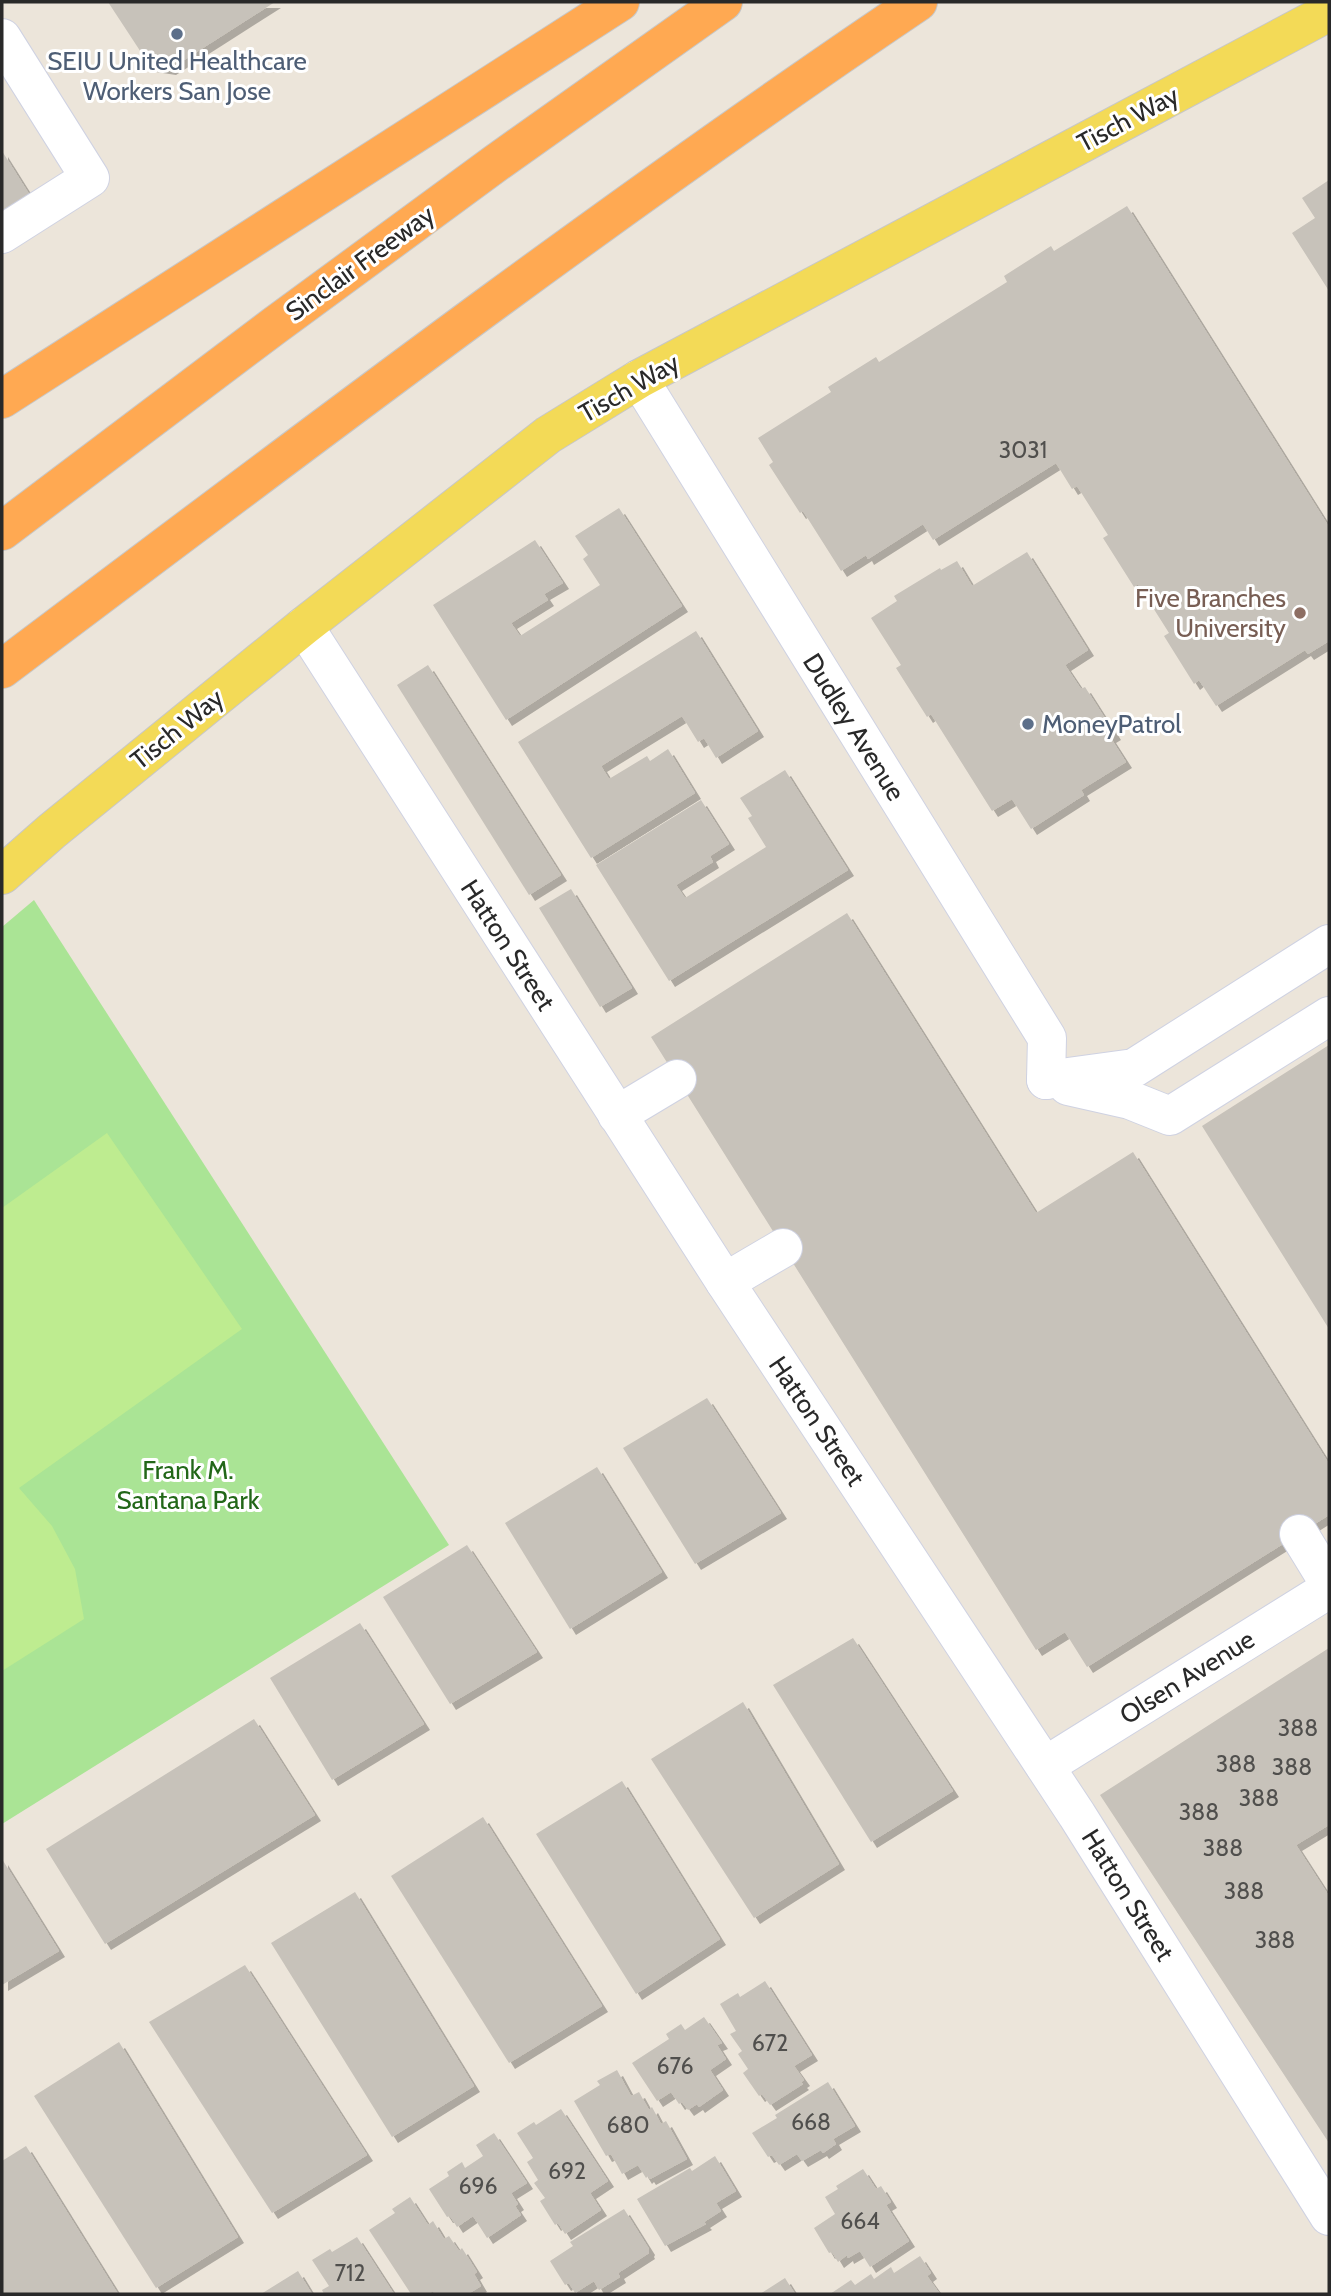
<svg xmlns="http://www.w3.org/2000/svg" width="1331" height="2296" font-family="Cabin,sans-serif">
  <defs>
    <filter id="shadow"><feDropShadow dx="6" dy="6" stdDeviation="0" flood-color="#0004"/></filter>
  </defs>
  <rect width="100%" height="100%" fill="#ece5da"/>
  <polygon fill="#aae495" points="34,900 449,1545 2,1824 2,927"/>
  <polygon fill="#beec90" points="107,1133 242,1329 19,1488 52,1526 75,1569 84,1619 2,1671 2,1208"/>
  <g fill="#c7c2ba" filter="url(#shadow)">
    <polygon points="108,2 275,2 170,69 150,66"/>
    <polygon points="2,151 29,194 2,211"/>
    <polygon points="1329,180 1329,291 1292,233 1315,218 1302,198"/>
    <polygon points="1127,206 1329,527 1329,641 1308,654 1305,650 1216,706 1199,680 1194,684 1164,636 1169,633 1138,584 1134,587 1103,538 1108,535 1077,486 1072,489 1056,463 933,540 923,524 868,559 866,555 841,571 803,511 800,513 769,465 773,462 758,438 831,392 828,387 876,357 879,362 1007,282 1004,276 1051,246 1054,251"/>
    <polygon points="619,508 682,606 506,720 433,605 535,540 563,583 544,594 548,600 511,623 520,636 600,585 583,559 588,555 575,536"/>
    <polygon points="1027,552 1088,650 1065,665 1081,689 1085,687 1115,734 1110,737 1126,762 1081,790 1084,795 1031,829 1012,799 992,811 931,714 927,717 896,668 901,665 871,618 897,601 894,596 940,568 941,570 957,561 972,586"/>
    <polygon points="696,631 758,731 716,758 704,738 698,742 682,716 601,766 609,779 647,756 650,761 668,749 695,793 591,858 518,742"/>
    <polygon points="428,665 561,875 529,895 397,685"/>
    <polygon points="785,770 848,870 669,981 596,865 701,800 729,844 710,856 713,862 676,885 685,898 766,847 748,818 752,816 740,798"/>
    <polygon points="571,889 632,988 600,1007 539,908"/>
    <polygon points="847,913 1036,1213 1133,1152 1329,1464 1329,1515 1087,1667 1065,1632 1036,1650 651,1037"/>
    <polygon points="1329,1045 1329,1329 1202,1126"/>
    <polygon points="707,1398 781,1513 695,1564 623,1448"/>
    <polygon points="597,1467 662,1572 570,1629 505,1523"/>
    <polygon points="467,1545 537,1652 450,1704 383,1597"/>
    <polygon points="360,1623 424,1724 332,1780 270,1678"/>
    <polygon points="853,1638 953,1791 871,1842 773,1685"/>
    <polygon points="1329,1648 1329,1825 1296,1845 1329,1896 1329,2143 1100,1795"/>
    <polygon points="743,1702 839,1864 754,1918 651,1759"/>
    <polygon points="254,1719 315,1815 105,1944 46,1849"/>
    <polygon points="622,1781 720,1939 636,1994 536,1834"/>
    <polygon points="483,1817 602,2006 509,2063 391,1876"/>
    <polygon points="2,1859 59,1951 2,1985"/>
    <polygon points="355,1892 474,2086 392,2137 271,1943"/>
    <polygon points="245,1965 367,2155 272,2213 149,2022"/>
    <polygon points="765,1981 812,2055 794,2066 804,2080 801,2082 803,2084 770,2105 762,2094 759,2096 743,2073 748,2069 738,2054 742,2051 730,2034 736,2031 720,2004 738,1993 740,1997"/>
    <polygon points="704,2017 722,2043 717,2045 726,2059 710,2070 723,2090 699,2107 697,2104 688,2110 682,2102 679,2104 671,2092 657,2101 632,2063 669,2039 666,2034 681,2024 685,2030"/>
    <polygon points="119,2042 238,2237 156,2288 34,2096"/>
    <polygon points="617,2070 631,2096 639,2092 649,2110 652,2107 661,2124 666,2121 687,2159 650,2179 648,2176 646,2178 638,2165 622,2174 611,2154 606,2156 574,2101 600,2085 597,2081"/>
    <polygon points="828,2082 855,2126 833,2139 836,2144 823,2153 821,2150 802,2161 797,2154 779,2165 772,2155 768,2157 752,2133 777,2118 775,2115"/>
    <polygon points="561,2109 608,2181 590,2193 601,2210 565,2234 558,2223 555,2225 540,2201 545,2198 534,2183 538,2180 527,2162 533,2158 517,2133 534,2122 536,2125"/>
    <polygon points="494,2133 527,2183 511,2193 518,2204 515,2206 521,2215 487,2238 473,2216 457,2227 450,2216 447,2217 429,2189 449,2176 447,2172 462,2162 465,2168 483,2156 476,2145"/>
    <polygon points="26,2146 118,2294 2,2294 2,2161"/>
    <polygon points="715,2156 736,2191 716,2203 721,2211 704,2222 706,2224 665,2246 637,2199 690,2168 692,2171"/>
    <polygon points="863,2169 876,2189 881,2186 891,2202 886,2205 909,2241 870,2267 860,2251 848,2258 847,2255 838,2262 832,2252 829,2253 814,2228 835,2214 825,2197 838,2189 836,2186"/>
    <polygon points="410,2197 428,2225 433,2221 444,2239 449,2236 459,2251 462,2248 477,2272 474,2274 481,2286 468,2294 435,2294 433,2291 428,2294 411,2294 369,2230 395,2213 392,2209"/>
    <polygon points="624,2209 649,2249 648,2251 649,2253 618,2273 620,2277 599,2290 594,2281 575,2293 569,2283 565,2285 550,2261 573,2246 570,2242"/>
    <polygon points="357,2237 394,2294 324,2294 322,2290 329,2286 312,2260 330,2249 332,2252"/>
    <polygon points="920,2256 931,2273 927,2276 940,2294 830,2294 851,2280 855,2285 871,2274 874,2279 891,2267 894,2273"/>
    <polygon points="298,2271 312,2294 261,2294"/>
    <polygon points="785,2278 795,2294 760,2294"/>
  </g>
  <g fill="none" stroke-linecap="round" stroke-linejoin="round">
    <g stroke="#cfd2e2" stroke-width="40">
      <g id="minor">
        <polyline points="2,38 90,178 2,234"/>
        <polyline points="639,379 1047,1038 1046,1080"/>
        <polyline points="304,626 725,1282 1077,1815 1329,2216"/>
        <polyline points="1046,1080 1134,1068 1329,944"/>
        <polyline points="1068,1086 1130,1100 1170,1116 1329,1016"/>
        <polyline points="617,1115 677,1079"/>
        <polyline points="725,1282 783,1248"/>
        <polyline points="1299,1534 1329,1583"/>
        <polyline points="1045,1766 1329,1589"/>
      </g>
    </g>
    <g stroke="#c7c7c7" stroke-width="40">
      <polyline id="major" points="2,875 52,831 304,626 548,435 639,379 1329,12"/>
    </g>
    <g stroke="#c7c7c7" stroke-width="40">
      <g id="highway">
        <polyline points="2,399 620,2"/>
        <polyline points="2,531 274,326 496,163 723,2"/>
        <path d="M2,669C304,442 605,213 918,2"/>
      </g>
    </g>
    <use href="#minor" stroke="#fff" stroke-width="38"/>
    <use href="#major" stroke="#f3da57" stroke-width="38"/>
    <use href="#highway" stroke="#ffa952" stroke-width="38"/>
  </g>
  <g fill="#5c6f8a" stroke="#fff" stroke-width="2.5">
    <circle cx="177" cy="34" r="7"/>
    <circle cx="1028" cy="724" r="7"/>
  </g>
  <circle fill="#8d6e63" stroke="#fff" stroke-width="2.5" cx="1300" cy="613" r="7"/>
  <g text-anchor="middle" stroke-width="6" stroke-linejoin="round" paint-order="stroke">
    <g font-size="23" fill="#504f4d">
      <text x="1023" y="458">3031</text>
      <text x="1298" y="1736">388</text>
      <text x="1236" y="1772">388</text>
      <text x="1292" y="1775">388</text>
      <text x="1259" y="1806">388</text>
      <text x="1199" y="1820">388</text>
      <text x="1223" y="1856">388</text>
      <text x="1244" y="1899">388</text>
      <text x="1275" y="1948">388</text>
      <text x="770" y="2051">672</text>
      <text x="675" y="2074">676</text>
      <text x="811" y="2130">668</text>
      <text x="628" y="2133">680</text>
      <text x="567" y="2179">692</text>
      <text x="478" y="2194">696</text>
      <text x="860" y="2229">664</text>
      <text x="350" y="2281">712</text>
    </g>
    <g font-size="26" fill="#4e5e75" stroke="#fff">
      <text x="177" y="70">SEIU United Healthcare<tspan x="177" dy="30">Workers San Jose</tspan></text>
      <text x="1042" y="733" text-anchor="start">MoneyPatrol</text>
    </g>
    <g font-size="26" fill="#292929" stroke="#fff">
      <text transform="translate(1128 119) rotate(-28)" y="9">Tisch Way</text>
      <text transform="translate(360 263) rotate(-36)" y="9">Sinclair Freeway</text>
      <text transform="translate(629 388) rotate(-30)" y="9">Tisch Way</text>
      <text transform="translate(854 727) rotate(58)" y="9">Dudley Avenue</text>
      <text transform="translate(177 729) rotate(-39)" y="9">Tisch Way</text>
      <text transform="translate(508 945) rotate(57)" y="9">Hatton Street</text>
      <text transform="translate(817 1421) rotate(56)" y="9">Hatton Street</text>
      <text transform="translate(1187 1677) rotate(-32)" y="9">Olsen Avenue</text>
      <text transform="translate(1128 1895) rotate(58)" y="9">Hatton Street</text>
    </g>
    <g font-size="26" fill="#785e54" stroke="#fff" text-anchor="end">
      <text x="1286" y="607">Five Branches<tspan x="1286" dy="30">University</tspan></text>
    </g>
    <g font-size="26" fill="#226718" stroke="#fff">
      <text x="188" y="1479">Frank M.<tspan x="188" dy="30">Santana Park</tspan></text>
    </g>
  </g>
  <rect width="1331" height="2296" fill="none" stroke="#292929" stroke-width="7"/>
</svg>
